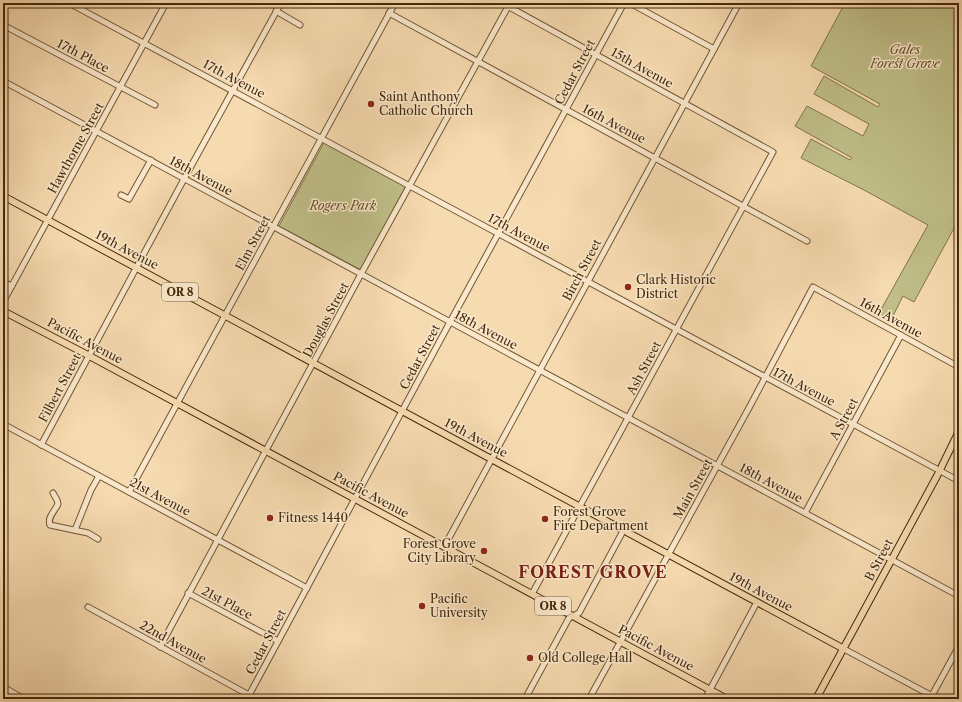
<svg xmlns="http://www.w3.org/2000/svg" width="962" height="702" font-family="'Libre Caslon Text',serif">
  <rect width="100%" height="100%" fill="#f7dbb0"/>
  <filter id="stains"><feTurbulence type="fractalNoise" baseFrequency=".005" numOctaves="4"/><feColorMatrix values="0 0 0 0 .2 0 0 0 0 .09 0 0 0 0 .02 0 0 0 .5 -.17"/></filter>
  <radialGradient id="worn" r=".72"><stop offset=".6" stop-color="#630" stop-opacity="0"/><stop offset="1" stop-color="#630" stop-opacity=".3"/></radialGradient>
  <g fill="#c0bf89" stroke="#82744a">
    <polygon points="845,3 959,3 959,219 914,302 903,296 890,322 878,315 928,225 864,190 801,158 811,139 850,160 852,158 795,126 807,106 863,136 869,124 814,94 824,76 878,107 880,104 811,66"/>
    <polygon points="325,141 406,186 361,270 279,226"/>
  </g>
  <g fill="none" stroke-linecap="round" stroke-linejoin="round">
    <g stroke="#725634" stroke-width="7">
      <g id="minor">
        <polyline points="69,3 959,481"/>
        <polyline points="502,3 773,152 532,594"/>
        <polyline points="630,3 714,49"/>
        <polyline points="276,11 300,25"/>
        <polyline points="389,13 807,241"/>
        <polyline points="3,25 155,105"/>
        <polyline points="3,81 959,596"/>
        <polyline points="121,195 129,199 151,160"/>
        <polyline points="3,282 12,286"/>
        <polyline points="3,302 166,3"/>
        <polyline points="3,424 307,588"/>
        <polyline points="41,445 184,179 281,3"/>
        <polyline points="129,492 395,3"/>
        <path d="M53,493L57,500L58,504C55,511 47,517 50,525L88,533L98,539"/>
        <polyline points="805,513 901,335"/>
        <polyline points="75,530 91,490 99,476"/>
        <polyline points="444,547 739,3"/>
        <polyline points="188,593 278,641"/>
        <polyline points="88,607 249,695"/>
        <polyline points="160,647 361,274 510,3"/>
        <polyline points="844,649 938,699"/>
        <polyline points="3,687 24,699"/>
        <polyline points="247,699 450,322 624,3"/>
        <polyline points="525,699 569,618 579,613 623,531"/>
        <polyline points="589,699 750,406 813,287 959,367"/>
        <polyline points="705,699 757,602"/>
        <polyline points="930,699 959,646"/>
      </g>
    </g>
    <g stroke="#45290a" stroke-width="8">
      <g id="major">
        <polyline points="3,196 844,649"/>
        <polyline points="3,311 82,352 727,699"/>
        <polyline points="816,699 937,476 959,431"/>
      </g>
    </g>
    <use href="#minor" stroke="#fae8cc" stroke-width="5"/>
    <use href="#major" stroke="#f7dbb0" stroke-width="6"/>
  </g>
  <g fill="#8f2418" stroke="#fae8cc" stroke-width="1.5">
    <circle cx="371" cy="104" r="4"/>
    <circle cx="628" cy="287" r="4"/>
    <circle cx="270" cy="518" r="4"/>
    <circle cx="545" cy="519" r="4"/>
    <circle cx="484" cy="551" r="4"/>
    <circle cx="422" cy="606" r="4"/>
    <circle cx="530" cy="658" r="4"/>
  </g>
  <g text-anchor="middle" stroke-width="3" stroke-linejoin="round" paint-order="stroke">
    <g fill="#fae8cc" stroke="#7b6244" stroke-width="1">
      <rect x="162" y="283" width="36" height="18" rx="3"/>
      <rect x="535" y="597" width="36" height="18" rx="3"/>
    </g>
    <g font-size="11" font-weight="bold" fill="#45290a">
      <text x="180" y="296">OR 8</text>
      <text x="553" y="610">OR 8</text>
    </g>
    <g font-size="12" font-style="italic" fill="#644e2a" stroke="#fae8cc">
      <text x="905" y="54">Gales<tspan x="905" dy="14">Forest Grove</tspan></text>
      <text x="343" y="210">Rogers Park</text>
    </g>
    <g font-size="12" fill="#45290a" stroke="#fae8cc">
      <text transform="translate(83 56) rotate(28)" y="4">17th Place</text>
      <text transform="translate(642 68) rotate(29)" y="4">15th Avenue</text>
      <text transform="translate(575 72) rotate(-62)" y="4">Cedar Street</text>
      <text transform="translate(234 79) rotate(28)" y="4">17th Avenue</text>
      <text transform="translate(614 124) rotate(28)" y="4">16th Avenue</text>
      <text transform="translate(76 148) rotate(-61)" y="4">Hawthorne Street</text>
      <text transform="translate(201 176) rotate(28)" y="4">18th Avenue</text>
      <text transform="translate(519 233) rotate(28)" y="4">17th Avenue</text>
      <text transform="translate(253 243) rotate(-62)" y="4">Elm Street</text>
      <text transform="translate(127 250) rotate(28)" y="4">19th Avenue</text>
      <text transform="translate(582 270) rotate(-62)" y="4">Birch Street</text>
      <text transform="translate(891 318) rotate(29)" y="4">16th Avenue</text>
      <text transform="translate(326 320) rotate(-62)" y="4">Douglas Street</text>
      <text transform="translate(486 330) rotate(28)" y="4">18th Avenue</text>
      <text transform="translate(85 341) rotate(28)" y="4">Pacific Avenue</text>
      <text transform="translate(420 357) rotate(-62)" y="4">Cedar Street</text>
      <text transform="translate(644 368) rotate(-62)" y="4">Ash Street</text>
      <text transform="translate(804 387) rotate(28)" y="4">17th Avenue</text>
      <text transform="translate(60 388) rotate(-62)" y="4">Filbert Street</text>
      <text transform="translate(844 419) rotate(-62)" y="4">A Street</text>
      <text transform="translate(476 438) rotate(28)" y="4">19th Avenue</text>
      <text transform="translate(771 483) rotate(28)" y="4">18th Avenue</text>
      <text transform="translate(693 489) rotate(-61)" y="4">Main Street</text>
      <text transform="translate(371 495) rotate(28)" y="4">Pacific Avenue</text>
      <text transform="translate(160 497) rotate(28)" y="4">21st Avenue</text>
      <text transform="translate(879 560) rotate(-62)" y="4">B Street</text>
      <text transform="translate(761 592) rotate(28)" y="4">19th Avenue</text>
      <text transform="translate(227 603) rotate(28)" y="4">21st Place</text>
      <text transform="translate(173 642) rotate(29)" y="4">22nd Avenue</text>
      <text transform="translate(266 642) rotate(-62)" y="4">Cedar Street</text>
      <text transform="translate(656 648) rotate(28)" y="4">Pacific Avenue</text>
    </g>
    <g font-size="12" fill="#45290a" stroke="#fae8cc" text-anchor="start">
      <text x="379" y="101">Saint Anthony<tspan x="379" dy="14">Catholic Church</tspan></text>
      <text x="636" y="284">Clark Historic<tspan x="636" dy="14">District</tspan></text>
      <text x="553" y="516">Forest Grove<tspan x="553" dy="14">Fire Department</tspan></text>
      <text x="278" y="522">Fitness 1440</text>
      <text x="476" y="548" text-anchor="end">Forest Grove<tspan x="476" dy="14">City Library</tspan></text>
      <text x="430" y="603">Pacific<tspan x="430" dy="14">University</tspan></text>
      <text x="538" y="662">Old College Hall</text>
    </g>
    <g font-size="16" font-weight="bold" letter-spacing="1" fill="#7a1f14" stroke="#fae8cc">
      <text x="593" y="578">FOREST GROVE</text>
    </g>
  </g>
  <rect width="962" height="702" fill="none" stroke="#f7dbb0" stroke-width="16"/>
  <rect x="4" y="4" width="954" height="694" fill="none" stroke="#45290a" stroke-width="2"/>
  <rect x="8" y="8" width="946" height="686" fill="none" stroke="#45290a"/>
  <rect width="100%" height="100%" filter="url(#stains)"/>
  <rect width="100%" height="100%" fill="url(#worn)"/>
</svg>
